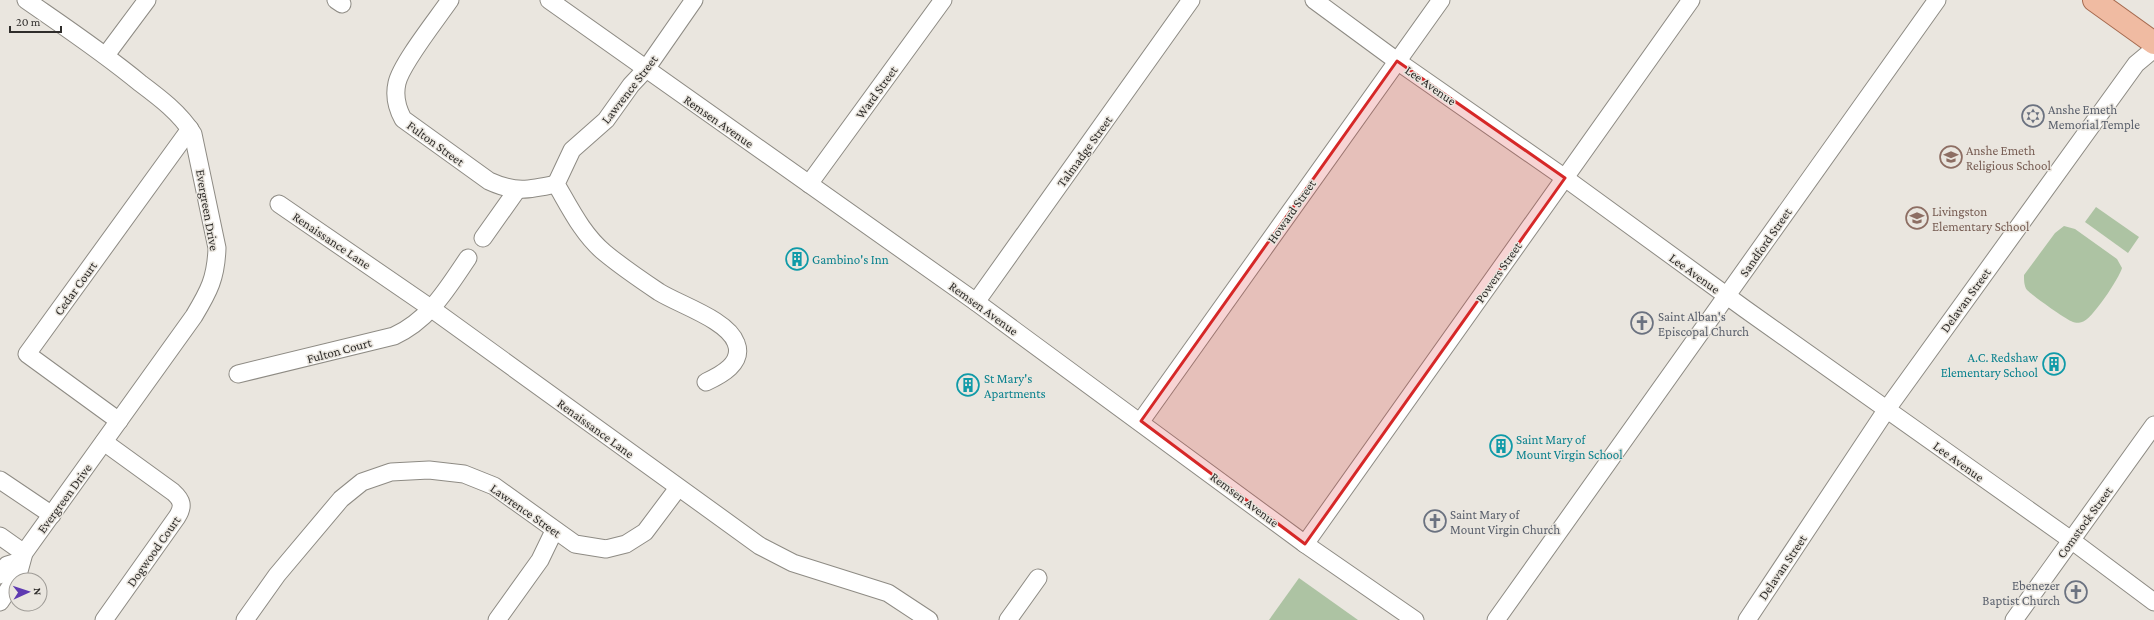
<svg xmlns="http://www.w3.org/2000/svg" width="2154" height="620" font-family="'Crimson Pro',serif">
  <rect width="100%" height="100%" fill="#eae6df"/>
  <g fill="#adc3a3">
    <polygon points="2096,207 2139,237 2128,253 2085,222"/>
    <path d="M2064,226L2075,229L2117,259L2122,268C2120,277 2091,321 2082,322C2080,323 2075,323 2073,322C2065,319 2033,296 2027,290C2024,286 2024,280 2024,275L2055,233Z"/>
    <polygon points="1299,578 1358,620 1269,620"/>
  </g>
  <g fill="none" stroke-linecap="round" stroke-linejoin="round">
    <g stroke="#8e8b84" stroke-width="19">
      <g id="minor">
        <polyline points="336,0 342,4"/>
        <path d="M450,0C437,19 401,64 397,83C394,96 397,108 403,119L489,181C515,193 529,190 556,184"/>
        <polyline points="549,0 976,302 1305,544 1415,620"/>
        <path d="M694,0L646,69L631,85L606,120L572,150L556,184C570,208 583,235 605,253C622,267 641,280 659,292C680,305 728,320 736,343C744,363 721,375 706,382"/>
        <polyline points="1314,0 1397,61 1565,178 1745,309 2071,540 2154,602"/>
        <polyline points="106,55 147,0"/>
        <polyline points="809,184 943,0"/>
        <polyline points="279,204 432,309 760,546 793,563 888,593 929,620"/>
        <polyline points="483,238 517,190"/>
        <polyline points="976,302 1191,0"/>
        <path d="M238,374L394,336C429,320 447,289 468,258"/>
        <polyline points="119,421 27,354 190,129"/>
        <polyline points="1141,421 1441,0"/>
        <path d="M104,442L173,492C182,500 184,506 177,517L104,620"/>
        <polyline points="0,480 52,515"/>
        <polyline points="0,536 24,553"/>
        <polyline points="1305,544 1691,0"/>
        <polyline points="0,575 7,565 20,561"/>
        <path d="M0,602L18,575L24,553L194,316C209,291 216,278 217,248L193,134C180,113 160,98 140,83C104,53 65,27 26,0"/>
        <polyline points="245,620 277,575 341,499 362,482 391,472 429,470 464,474 494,486 575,544 606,549 626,544 645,532 678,488"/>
        <polyline points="497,620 540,560 554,531"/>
        <polyline points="1008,620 1038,578"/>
        <polyline points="1496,620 1937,0"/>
        <polyline points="1747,620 1887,409 2136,64 2154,49"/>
        <polyline points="2014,620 2154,425"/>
      </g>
    </g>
    <g stroke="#a66b50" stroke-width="24">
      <polyline id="major" points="2094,0 2154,43"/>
    </g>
    <use href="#minor" stroke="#fff" stroke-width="17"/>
    <use href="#major" stroke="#f0bba2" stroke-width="22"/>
  </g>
  <path fill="#d62828" fill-opacity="0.2" stroke="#d62828" stroke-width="3" stroke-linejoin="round" d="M1397,61L1565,178L1305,544L1141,421Z"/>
  <defs>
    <g id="synagogue-ring" transform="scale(1.15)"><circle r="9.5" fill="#eae6df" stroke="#6b7280" stroke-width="1.5"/><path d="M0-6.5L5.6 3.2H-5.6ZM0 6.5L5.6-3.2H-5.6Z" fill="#6b7280"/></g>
    <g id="school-ring" transform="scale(1.15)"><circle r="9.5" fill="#eae6df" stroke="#8d6e63" stroke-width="1.5"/><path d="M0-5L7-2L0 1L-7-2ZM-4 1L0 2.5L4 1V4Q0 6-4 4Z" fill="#8d6e63"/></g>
    <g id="building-ring" transform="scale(1.15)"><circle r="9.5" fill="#eae6df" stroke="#0f9aa8" stroke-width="1.5"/><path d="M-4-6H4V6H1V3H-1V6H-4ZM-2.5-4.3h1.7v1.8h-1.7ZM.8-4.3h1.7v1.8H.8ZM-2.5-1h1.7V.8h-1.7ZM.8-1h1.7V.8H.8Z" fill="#0f9aa8"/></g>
    <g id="church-ring" transform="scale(1.15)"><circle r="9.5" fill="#eae6df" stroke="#6b7280" stroke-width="1.5"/><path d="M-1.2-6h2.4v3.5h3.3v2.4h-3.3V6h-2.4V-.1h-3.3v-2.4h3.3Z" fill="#6b7280"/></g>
  </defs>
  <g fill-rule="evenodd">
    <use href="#synagogue-ring" x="2033" y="116"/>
    <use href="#school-ring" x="1951" y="157"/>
    <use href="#school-ring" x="1917" y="218"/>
    <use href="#building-ring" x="797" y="259"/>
    <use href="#church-ring" x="1642" y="323"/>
    <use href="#building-ring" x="2054" y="364"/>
    <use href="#building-ring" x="968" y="385"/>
    <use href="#building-ring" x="1501" y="446"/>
    <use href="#church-ring" x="1435" y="521"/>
    <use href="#church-ring" x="2076" y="592"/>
  </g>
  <g text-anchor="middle" stroke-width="3" stroke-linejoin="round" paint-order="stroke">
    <g font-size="13" fill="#2f2d2b" stroke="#eae6df">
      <text transform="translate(1431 85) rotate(35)" y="5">Lee Avenue</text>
      <text transform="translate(629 89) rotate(-52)" y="5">Lawrence Street</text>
      <text transform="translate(876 92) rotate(-54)" y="5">Ward Street</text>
      <text transform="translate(719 121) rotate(35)" y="5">Remsen Avenue</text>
      <text transform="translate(436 143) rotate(36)" y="5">Fulton Street</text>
      <text transform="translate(1084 151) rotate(-54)" y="5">Talmadge Street</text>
      <text transform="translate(208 210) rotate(80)" y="5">Evergreen Drive</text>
      <text transform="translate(1291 211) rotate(-55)" y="5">Howard Street</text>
      <text transform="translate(332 240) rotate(34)" y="5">Renaissance Lane</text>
      <text transform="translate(1765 242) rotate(-55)" y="5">Sandford Street</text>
      <text transform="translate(1498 272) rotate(-55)" y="5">Powers Street</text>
      <text transform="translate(1695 273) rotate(36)" y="5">Lee Avenue</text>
      <text transform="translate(75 288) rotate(-54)" y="5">Cedar Court</text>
      <text transform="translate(1965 300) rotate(-54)" y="5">Delavan Street</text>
      <text transform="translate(984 308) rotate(36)" y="5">Remsen Avenue</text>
      <text transform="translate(339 350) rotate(-15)" y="5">Fulton Court</text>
      <text transform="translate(596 428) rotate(36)" y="5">Renaissance Lane</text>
      <text transform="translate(1959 461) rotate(36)" y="5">Lee Avenue</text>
      <text transform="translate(64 498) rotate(-54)" y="5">Evergreen Drive</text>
      <text transform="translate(1245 499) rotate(37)" y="5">Remsen Avenue</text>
      <text transform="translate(526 510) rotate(35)" y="5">Lawrence Street</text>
      <text transform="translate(2084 522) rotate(-54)" y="5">Comstock Street</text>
      <text transform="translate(153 551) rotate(-55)" y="5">Dogwood Court</text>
      <text transform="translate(1782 567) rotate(-56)" y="5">Delavan Street</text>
    </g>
    <g font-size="13" fill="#5b616d" stroke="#eae6df" text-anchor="start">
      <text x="2048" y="114">Anshe Emeth<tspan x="2048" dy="15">Memorial Temple</tspan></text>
      <text x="1658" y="321">Saint Alban's<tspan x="1658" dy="15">Episcopal Church</tspan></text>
      <text x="1450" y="519">Saint Mary of<tspan x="1450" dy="15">Mount Virgin Church</tspan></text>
      <text x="2060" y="590" text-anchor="end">Ebenezer<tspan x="2060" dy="15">Baptist Church</tspan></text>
    </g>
    <g font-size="13" fill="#785e54" stroke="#eae6df" text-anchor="start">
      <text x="1966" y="155">Anshe Emeth<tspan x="1966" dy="15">Religious School</tspan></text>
      <text x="1932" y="216">Livingston<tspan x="1932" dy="15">Elementary School</tspan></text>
    </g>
    <g font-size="13" fill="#0d838f" stroke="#eae6df" text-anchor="start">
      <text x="812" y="264">Gambino's Inn</text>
      <text x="2038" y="362" text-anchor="end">A.C. Redshaw<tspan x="2038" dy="15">Elementary School</tspan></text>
      <text x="984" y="383">St Mary's<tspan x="984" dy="15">Apartments</tspan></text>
      <text x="1516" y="444">Saint Mary of<tspan x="1516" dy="15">Mount Virgin School</tspan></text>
    </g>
  </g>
  <g transform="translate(28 592) rotate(87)"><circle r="19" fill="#eae6df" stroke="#9f9c97"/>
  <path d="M0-3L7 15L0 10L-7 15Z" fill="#5e39b1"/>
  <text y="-6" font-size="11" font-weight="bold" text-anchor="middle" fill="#2f2d2b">N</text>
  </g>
  <path d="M10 26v6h51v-6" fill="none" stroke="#2f2d2b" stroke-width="2"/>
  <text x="16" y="26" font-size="12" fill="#2f2d2b" stroke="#eae6df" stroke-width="3" paint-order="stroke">20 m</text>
</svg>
